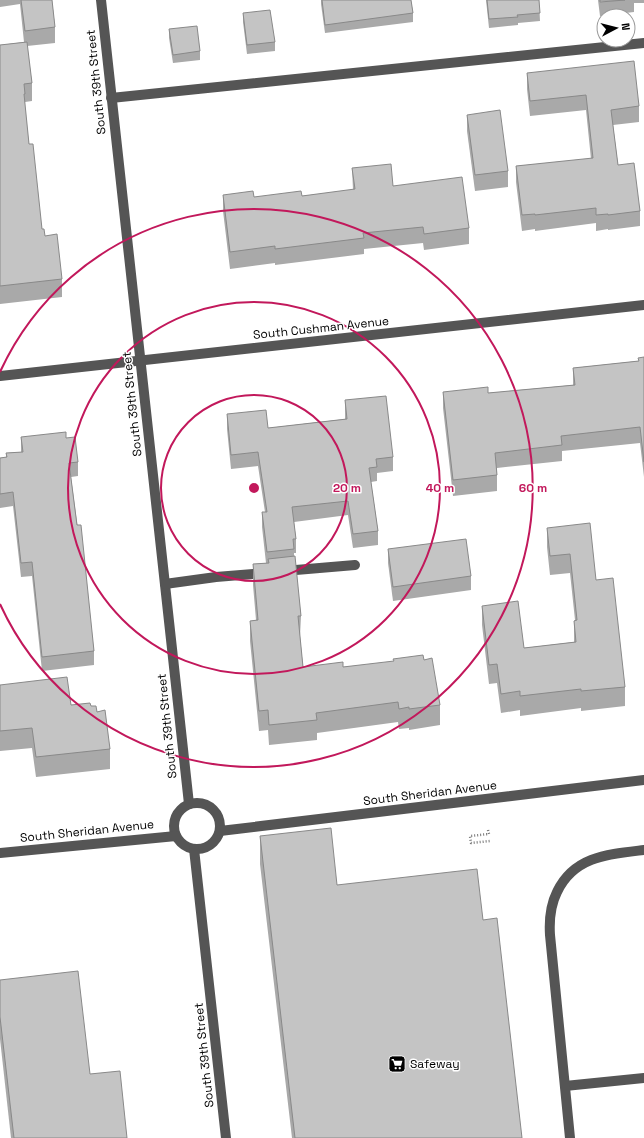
<svg xmlns="http://www.w3.org/2000/svg" width="644" height="1138" font-family="'Space Grotesk',sans-serif">
  <rect width="100%" height="100%" fill="#fff"/>
  <g fill="none" stroke-linecap="round" stroke-linejoin="round">
    <polyline stroke="#777" stroke-width="2.5" stroke-dasharray="1 2" stroke-linecap="butt" points="488,830 489,834 470,836 471,843 490,841"/>
    <g stroke="#555" stroke-width="10">
      <polyline points="101,0 189,804"/>
      <polyline points="111,98 644,43"/>
      <polyline points="0,376 644,305"/>
      <polyline points="284,571 355,565"/>
      <polyline points="165,584 216,577 266,573"/>
      <circle cx="197" cy="826" r="23"/>
      <polyline points="220,831 644,780"/>
      <polyline points="194,849 226,1138"/>
      <polyline points="0,853 176,836"/>
      <polyline points="565,1086 644,1078"/>
      <path d="M570,1138L550,935C549,919 550,906 557,892C574,856 609,854 644,850"/>
    </g>
  </g>
  <g fill="#a9a9a9">
    <polygon points="0,0 52,0 55,27 55,43 27,46 32,83 32,101 25,102 25,109 29,144 42,229 62,279 62,297 0,304 0,45 24,42 20,4 0,7"/>
    <polygon points="321,0 411,0 413,13 413,22 325,33 321,4"/>
    <polygon points="486,0 539,0 540,21 518,23 518,25 489,28"/>
    <polygon points="598,0 644,0 644,3 634,3 634,12 600,16"/>
    <polygon points="243,13 275,42 275,51 247,54 243,22"/>
    <polygon points="169,29 200,51 200,60 173,63 169,38"/>
    <polygon points="527,73 639,106 639,122 613,125 618,165 640,211 640,226 608,230 608,229 596,231 596,223 535,231 535,229 522,231 516,182 516,166 591,159 586,110 530,116 527,89"/>
    <polygon points="467,115 508,171 508,187 475,191 467,131"/>
    <polygon points="352,168 393,186 469,228 469,244 424,250 423,243 364,249 364,254 275,265 275,263 230,269 223,211 223,195 254,197 302,196 353,190"/>
    <polygon points="644,357 644,477 640,443 562,451 562,461 497,468 497,491 453,496 443,408 443,392 488,393 573,385 573,368 638,361"/>
    <polygon points="345,400 393,457 393,471 377,473 377,481 371,482 378,531 378,545 353,548 348,515 294,522 296,539 296,553 294,553 294,556 301,616 300,636 303,667 343,667 424,660 440,705 440,725 409,730 409,728 399,729 398,722 317,733 317,740 269,745 268,730 259,731 250,641 250,621 256,620 253,585 253,564 266,563 262,527 262,512 265,512 258,466 231,469 227,429 227,414 268,428 345,419"/>
    <polygon points="21,437 66,438 78,462 78,476 71,477 94,651 94,665 42,671 32,576 21,577 13,506 0,508 0,458 6,457 6,453 21,452"/>
    <polygon points="547,528 596,580 625,687 625,706 581,711 581,708 520,716 520,710 501,713 497,683 489,684 482,625 482,606 524,648 574,642 574,621 575,620 570,573 550,575 547,547"/>
    <polygon points="388,549 471,576 471,590 393,601 388,563"/>
    <polygon points="0,685 71,705 91,706 97,712 110,749 110,769 36,777 32,748 0,751"/>
    <polygon points="260,836 337,885 483,920 522,1138 292,1138 260,864"/>
    <polygon points="0,980 90,1074 127,1138 11,1138 0,1039"/>
  </g>
  <g fill="#c4c4c4" stroke="#898989">
    <polygon points="21,0 52,0 55,27 25,31"/>
    <polygon points="322,0 411,0 413,13 325,25"/>
    <polygon points="487,0 539,0 540,13 517,15 518,17 489,19"/>
    <polygon points="600,0 625,0 600,2"/>
    <polygon points="270,10 275,42 247,45 243,13"/>
    <polygon points="197,26 200,51 173,55 169,29"/>
    <polygon points="27,42 32,83 24,84 25,94 24,94 29,144 33,144 42,229 44,229 45,236 57,234 62,279 0,286 0,45"/>
    <polygon points="634,61 639,106 611,110 618,165 634,163 640,211 608,215 608,214 596,215 596,208 535,215 535,214 522,215 516,166 593,158 586,95 530,101 527,73"/>
    <polygon points="500,110 508,171 475,175 467,115"/>
    <polygon points="391,164 393,186 462,177 469,228 424,234 423,227 363,233 364,238 275,249 275,246 230,252 223,195 253,191 254,197 301,191 302,196 355,189 352,168"/>
    <polygon points="644,357 644,462 640,427 561,436 562,445 495,453 497,475 453,480 443,392 488,387 488,393 575,385 573,368 639,361 638,358"/>
    <polygon points="386,396 393,457 376,459 377,467 369,468 378,531 353,534 348,501 292,507 296,539 293,539 294,549 267,552 262,512 267,512 258,452 231,455 227,414 266,410 268,428 347,419 345,400"/>
    <polygon points="66,432 66,438 75,437 78,462 69,463 77,525 81,525 94,651 42,657 32,562 21,563 13,492 0,494 0,458 7,457 6,453 23,452 21,437"/>
    <polygon points="590,523 596,580 613,578 625,687 581,691 581,689 520,696 520,691 501,694 497,664 489,665 482,606 518,601 524,648 576,642 574,621 577,620 570,554 550,556 547,528"/>
    <polygon points="466,539 471,576 393,587 388,549"/>
    <polygon points="295,556 301,616 298,616 303,667 343,662 343,667 394,661 393,659 423,655 424,660 432,658 440,705 409,709 409,707 399,709 398,702 316,713 317,720 269,725 268,710 259,711 250,621 258,620 253,564 269,563 268,559"/>
    <polygon points="67,677 71,705 90,703 91,706 96,706 97,712 105,710 110,749 36,757 32,728 0,731 0,685"/>
    <polygon points="331,828 337,885 477,869 483,920 497,918 522,1138 295,1138 260,836"/>
    <polygon points="78,971 90,1074 120,1071 127,1138 14,1138 0,1017 0,980"/>
  </g>
  <g fill="none" stroke="#c2185b" stroke-width="2">
    <circle cx="254" cy="488" r="93"/>
    <circle cx="254" cy="488" r="186"/>
    <path d="M0 372A279 279 0 1 1 0 604"/>
  </g>
  <defs>
    <g id="supermarket-square" transform="scale(0.9)"><rect x="-9" y="-9" width="18" height="18" rx="4" fill="#000" stroke="#fff"/><path d="M-6-5.5h2.5l.6 2H6L4.5 2H-2.5L-4.4-4H-6ZM-1.5 3.2a1.3 1.3 0 1 0 .1 0ZM3 3.2a1.3 1.3 0 1 0 .1 0Z" fill="#fff"/></g>
  </defs>
  <g fill-rule="evenodd">
    <use href="#supermarket-square" x="397" y="1064"/>
  </g>
  <g text-anchor="middle" stroke-width="3" stroke-linejoin="round" paint-order="stroke">
    <g font-size="12" fill="#000" stroke="#fff">
      <text transform="translate(96 82) rotate(-96)" y="4">South 39th Street</text>
      <text transform="translate(321 328) rotate(-6)" y="4">South Cushman Avenue</text>
      <text transform="translate(132 404) rotate(-96)" y="4">South 39th Street</text>
      <text transform="translate(167 726) rotate(-96)" y="4">South 39th Street</text>
      <text transform="translate(430 793) rotate(-7)" y="4">South Sheridan Avenue</text>
      <text transform="translate(87 831) rotate(-6)" y="4">South Sheridan Avenue</text>
      <text transform="translate(204 1055) rotate(-96)" y="4">South 39th Street</text>
    </g>
    <g font-size="12" fill="#000" stroke="#fff" text-anchor="start">
      <text x="410" y="1068">Safeway</text>
    </g>
  </g>
  <circle cx="254" cy="488" r="6" fill="#c2185b" stroke="#fff" stroke-width="2"/>
  <g font-size="12" text-anchor="middle" font-weight="bold" fill="#c2185b" stroke="#fff" stroke-width="3" stroke-linejoin="round" paint-order="stroke">
    <text x="347" y="492">20 m</text>
    <text x="440" y="492">40 m</text>
    <text x="533" y="492">60 m</text>
  </g>
  <g transform="translate(616 28) rotate(83)"><circle r="19" fill="#ffffff" stroke="#999999"/>
  <path d="M0-3L7 15L0 10L-7 15Z" fill="#000000"/>
  <text y="-6" font-size="11" font-weight="bold" text-anchor="middle" fill="#000000">N</text>
  </g>
</svg>
